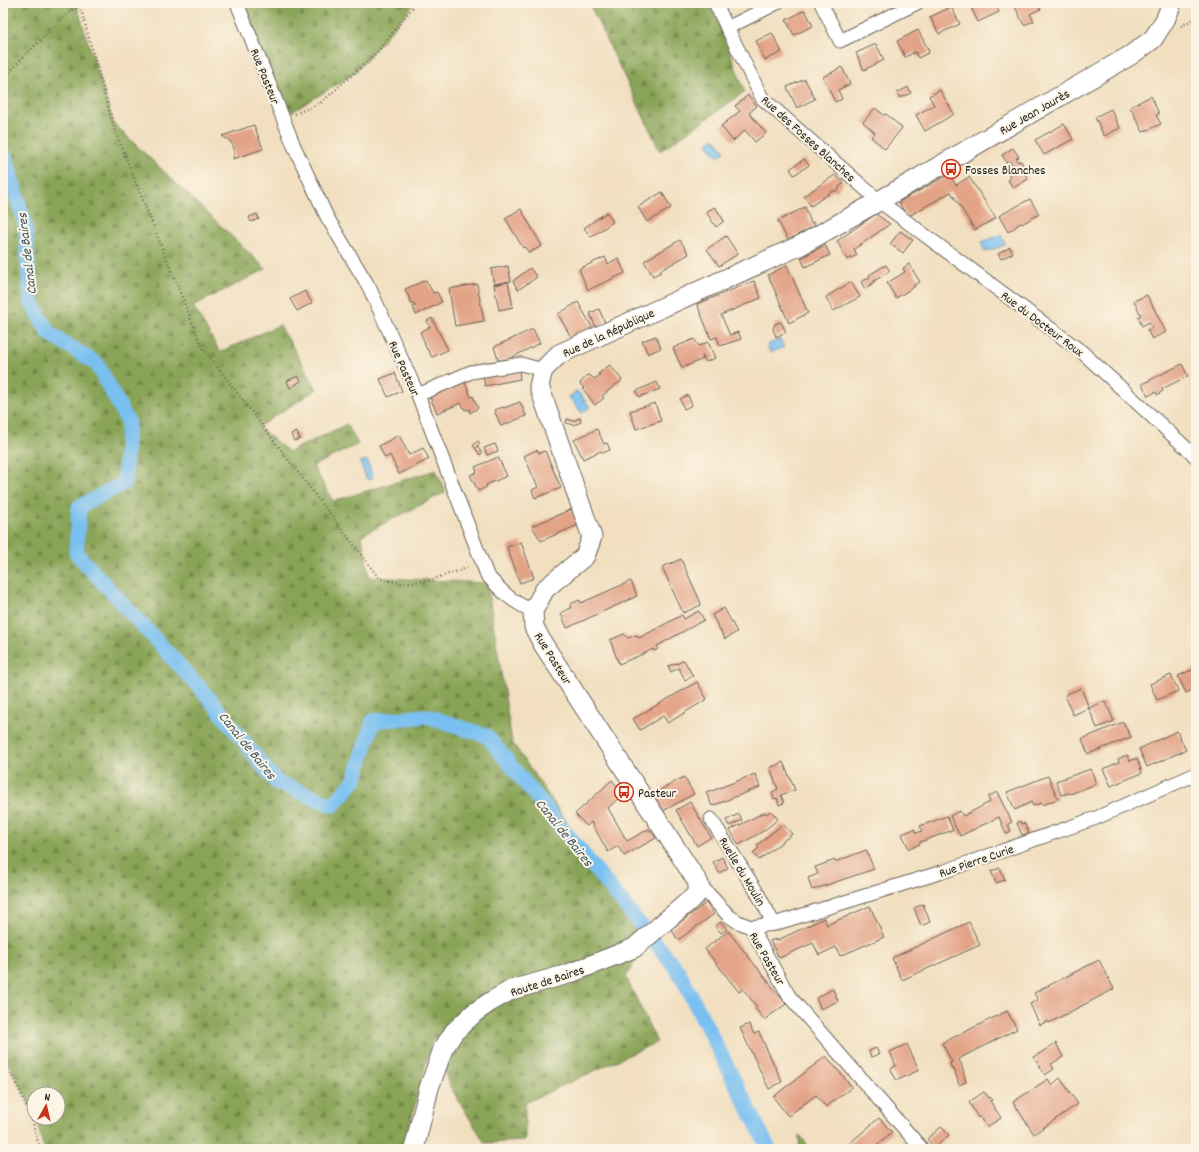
<svg xmlns="http://www.w3.org/2000/svg" width="1199" height="1152" font-family="Dekko,sans-serif">
  <defs>
    <pattern id="forest-firs" width="22" height="20" patternUnits="userSpaceOnUse"><rect width="22" height="20" fill="#89a456"/><path d="M5 1l3.5 6h-7zM16 11l3.5 6h-7z" fill="#6f8546"/></pattern>
  </defs>
  <rect width="100%" height="100%" fill="#fcf5e5"/>
  <filter id="ink" filterUnits="userSpaceOnUse"><feTurbulence type="fractalNoise" baseFrequency=".025" numOctaves="2"/><feDisplacementMap in="SourceGraphic" scale="8" xChannelSelector="R" yChannelSelector="G"/><feConvolveMatrix kernelMatrix="1 2 1 2 8 2 1 2 1" color-interpolation-filters="sRGB"/></filter>
  <filter id="wash" filterUnits="userSpaceOnUse"><feTurbulence type="fractalNoise" baseFrequency=".012" numOctaves="4" result="noise"/><feDisplacementMap in="SourceGraphic" scale="16" xChannelSelector="R" yChannelSelector="G"/><feGaussianBlur stdDeviation="0.9" result="paint"/><feColorMatrix in="noise" values="0 0 0 0 0 0 0 0 0 0 0 0 0 0 0 0 0 1.4 0 .05"/><feComposite in="paint" operator="in"/></filter>
  <g filter="url(#wash)">
    <rect width="100%" height="100%" fill="#f1dfc0"/>
    <g fill="url(#forest-firs)" stroke="#526039">
      <polygon points="3,3 76,3 114,124 266,269 193,306 220,352 280,325 317,389 258,427 289,452 347,424 358,444 313,466 333,501 436,470 446,492 362,535 369,577 487,583 512,742 648,941 626,977 657,1042 525,1103 525,1141 485,1143 449,1085 434,1034 403,1149 44,1149 36,1118 58,1118 58,1094 34,1094 34,1112 3,1052"/>
      <polygon points="233,3 415,3 355,73 292,112"/>
      <polygon points="589,3 711,3 745,92 660,151"/>
      <polygon points="800,1135 810,1149 799,1149"/>
    </g>
    <g fill="#79c0f1" stroke="#4a6e86">
      <polygon points="714,138 725,151 718,157 707,144"/>
      <polygon points="1001,235 1005,245 985,252 981,242"/>
      <polygon points="780,339 784,347 770,353 767,345"/>
      <polygon points="577,391 590,407 582,413 569,397"/>
      <polygon points="367,460 373,477 372,479 369,480 366,478 360,462"/>
    </g>
    <g fill="none" stroke-linecap="round" stroke-linejoin="round">
      <polyline stroke="#79c0f1" stroke-width="15" points="3,155 6,159 25,224 31,301 49,333 97,364 128,422 124,483 79,507 76,553 210,699 276,782 333,805 355,780 373,721 427,716 487,736 679,972 769,1149"/>
    </g>
    <g id="blocks">
      <g fill="#e3a387">
        <polygon points="973,3 995,3 999,12 978,22 970,5"/>
        <polygon points="1013,3 1038,3 1041,9 1030,14 1034,21 1024,25"/>
        <polygon points="951,7 960,24 939,34 930,17"/>
        <polygon points="805,10 813,26 794,35 786,20"/>
        <polygon points="918,30 929,51 928,53 918,58 915,52 905,57 897,41"/>
        <polygon points="772,33 782,52 765,60 756,41"/>
        <polygon points="876,44 884,60 864,70 856,53"/>
        <polygon points="842,67 850,84 838,90 842,99 835,102 823,77"/>
        <polygon points="805,79 815,99 797,108 787,87"/>
        <polygon points="908,87 911,93 900,98 897,93"/>
        <polygon points="940,90 954,114 925,131 916,115 934,105 929,96"/>
        <polygon points="748,95 757,106 749,113 766,133 755,142 745,130 733,141 721,126 740,111 735,106"/>
        <polygon points="1151,96 1159,114 1156,115 1161,124 1143,132 1130,107"/>
        <polygon points="875,108 884,115 886,114 902,128 885,149 871,137 875,133 863,122"/>
        <polygon points="1111,109 1120,128 1104,136 1095,117"/>
        <polygon points="1064,124 1073,139 1044,155 1035,140"/>
        <polygon points="254,125 263,149 233,159 234,155 234,147 230,141 222,136"/>
        <polygon points="1013,148 1019,157 1016,158 1018,162 1021,161 1026,171 1024,172 1028,179 1013,188 1008,180 1011,178 1006,169 1012,166 1010,162 1007,163 1002,155"/>
        <polygon points="804,159 809,165 794,175 790,169"/>
        <polygon points="949,174 956,185 969,177 996,218 975,230 951,192 907,217 899,202"/>
        <polygon points="835,175 844,183 839,187 839,189 835,192 834,190 811,206 804,196"/>
        <polygon points="662,192 671,208 647,222 638,207"/>
        <polygon points="1030,199 1039,214 1022,224 1021,223 1017,225 1017,226 1008,232 999,216"/>
        <polygon points="715,207 724,221 716,227 706,212"/>
        <polygon points="805,207 811,223 813,222 815,226 788,240 778,221"/>
        <polygon points="521,209 542,246 529,253 525,247 523,248 505,218"/>
        <polygon points="607,212 613,222 591,237 584,228"/>
        <polygon points="257,214 259,219 251,222 249,217"/>
        <polygon points="876,214 890,224 854,249 857,255 847,260 837,241"/>
        <polygon points="900,231 913,240 903,253 890,244"/>
        <polygon points="726,236 738,254 719,266 707,249"/>
        <polygon points="680,240 689,254 661,270 661,272 653,276 644,261"/>
        <polygon points="825,245 830,255 805,267 801,258"/>
        <polygon points="1010,247 1013,253 1001,259 998,254"/>
        <polygon points="605,257 608,264 618,258 625,273 588,290 579,269"/>
        <polygon points="909,264 920,282 914,285 914,287 896,298 887,283 905,272 903,268"/>
        <polygon points="787,265 808,313 789,323 768,275"/>
        <polygon points="886,265 890,271 874,281 874,282 865,289 861,282 870,277 869,275"/>
        <polygon points="508,266 511,281 494,284 491,269"/>
        <polygon points="530,268 537,277 518,290 513,281"/>
        <polygon points="426,280 433,293 437,292 442,302 416,315 413,307 416,306 414,303 412,304 405,289"/>
        <polygon points="754,281 761,298 721,315 730,335 738,332 741,339 720,346 717,337 711,339 697,304"/>
        <polygon points="508,282 513,307 499,310 494,285"/>
        <polygon points="851,282 860,297 833,311 826,297"/>
        <polygon points="477,284 484,321 455,326 449,289"/>
        <polygon points="305,291 312,303 297,311 290,299"/>
        <polygon points="1196,293 1196,304 1192,295"/>
        <polygon points="1147,295 1166,332 1152,339 1147,330 1152,328 1149,322 1142,326 1138,317 1141,315 1134,301"/>
        <polygon points="578,302 593,329 572,339 558,314"/>
        <polygon points="599,309 605,323 596,328 590,313"/>
        <polygon points="432,318 448,350 432,357 428,350 427,350 424,343 425,343 420,332 430,327 427,321"/>
        <polygon points="781,322 786,332 776,337 773,329 775,324"/>
        <polygon points="533,329 540,343 507,360 499,362 494,347"/>
        <polygon points="656,336 661,348 648,354 642,341"/>
        <polygon points="694,339 699,346 708,342 715,358 706,362 703,356 702,356 703,359 682,368 673,348"/>
        <polygon points="1182,364 1188,376 1162,389 1163,391 1157,395 1156,392 1148,396 1142,384"/>
        <polygon points="610,365 622,380 602,396 604,398 595,405 583,389 584,388 580,384 581,382 588,375 591,376 594,379 600,375 598,374"/>
        <polygon points="519,370 520,379 485,386 483,376"/>
        <polygon points="395,373 402,391 388,397 380,379"/>
        <polygon points="298,376 301,381 290,388 287,381"/>
        <polygon points="464,380 471,397 473,396 478,408 470,413 469,409 465,410 461,403 437,413 429,395"/>
        <polygon points="657,382 660,389 639,397 636,391"/>
        <polygon points="688,395 692,405 684,409 680,399"/>
        <polygon points="520,402 526,416 501,426 494,410 503,407 504,408"/>
        <polygon points="655,403 661,421 636,429 630,411"/>
        <polygon points="580,418 581,422 574,425 566,423 567,419 573,421"/>
        <polygon points="597,429 604,444 607,443 610,450 603,453 601,451 583,459 574,440"/>
        <polygon points="297,432 300,439 294,441 291,434"/>
        <polygon points="399,435 409,455 423,448 429,459 399,474 390,455 385,458 379,446"/>
        <polygon points="478,441 480,444 477,446 482,453 480,455 473,445"/>
        <polygon points="495,444 498,451 487,455 484,448"/>
        <polygon points="537,450 539,453 545,451 561,488 535,498 532,490 538,487 524,456"/>
        <polygon points="498,457 507,476 486,485 487,487 478,491 470,475 477,472 475,467"/>
        <polygon points="572,509 578,525 541,541 532,526"/>
        <polygon points="521,542 534,578 520,583 507,547"/>
        <polygon points="681,559 700,601 701,605 683,613 662,567"/>
        <polygon points="631,581 637,596 567,628 561,613 571,608 570,604 580,600 581,603"/>
        <polygon points="724,608 737,632 725,639 712,615"/>
        <polygon points="699,611 704,620 657,646 658,649 654,651 653,649 643,654 619,664 610,640 624,634 628,638 637,635 639,638 682,615 684,619"/>
        <polygon points="684,660 693,676 685,680 679,668 671,672 668,666 677,663 677,664"/>
        <polygon points="1196,668 1196,688 1186,693 1178,676"/>
        <polygon points="1171,675 1178,691 1157,700 1150,684"/>
        <polygon points="697,682 707,699 668,723 663,716 640,730 633,719"/>
        <polygon points="1081,688 1089,708 1105,701 1114,721 1097,728 1089,708 1073,715 1065,695"/>
        <polygon points="1123,722 1131,737 1088,754 1082,739"/>
        <polygon points="1177,731 1186,750 1147,767 1139,749"/>
        <polygon points="1127,755 1130,761 1137,758 1142,773 1111,786 1103,769 1119,762 1118,759"/>
        <polygon points="783,762 795,790 781,795 784,803 779,805 777,798 774,799 772,792 778,789 770,768"/>
        <polygon points="1091,769 1096,784 1070,794 1069,793 1061,795 1056,781"/>
        <polygon points="755,774 760,787 712,806 706,792 711,790 712,791"/>
        <polygon points="1048,776 1058,799 1042,805 1041,803 1033,806 1031,802 1015,810 1007,792"/>
        <polygon points="684,777 694,794 663,811 653,794"/>
        <polygon points="612,780 623,794 608,808 627,841 649,829 656,838 624,856 618,846 608,852 591,822 587,826 575,814"/>
        <polygon points="997,792 1012,822 1008,824 1011,831 1006,834 999,817 960,836 950,816 960,811 963,816 990,802 988,797"/>
        <polygon points="690,802 711,837 697,846 676,810"/>
        <polygon points="771,811 778,819 765,830 739,845 730,830 765,812 766,814"/>
        <polygon points="739,814 742,820 729,826 726,820"/>
        <polygon points="947,816 953,830 920,842 920,844 909,849 902,834 914,829 916,833 922,831 920,826"/>
        <polygon points="1020,821 1021,824 1024,823 1029,833 1022,835 1017,823"/>
        <polygon points="783,824 792,834 759,860 753,853 759,848 757,845"/>
        <polygon points="866,850 874,869 812,890 808,878 818,874 815,867 835,860 835,862"/>
        <polygon points="722,857 728,868 719,873 713,862"/>
        <polygon points="1000,868 1005,880 996,883 991,871"/>
        <polygon points="706,903 714,914 678,940 671,929"/>
        <polygon points="923,904 930,922 921,926 914,908"/>
        <polygon points="870,906 884,937 840,956 836,947 819,955 813,943 779,958 770,941 776,939 776,941 824,918 827,925"/>
        <polygon points="721,922 727,929 721,933 715,926"/>
        <polygon points="969,922 980,945 902,980 892,958"/>
        <polygon points="728,931 786,1004 764,1020 755,1008 757,1007 743,989 739,992 705,949"/>
        <polygon points="1099,960 1114,989 1049,1023 1048,1021 1040,1025 1030,1004 1038,1000 1034,993"/>
        <polygon points="833,989 838,1001 821,1009 816,998"/>
        <polygon points="1007,1011 1017,1029 958,1059 961,1063 966,1082 959,1085 954,1069 952,1070 950,1063 952,1062 942,1043"/>
        <polygon points="749,1024 754,1034 759,1032 782,1082 769,1089 740,1028"/>
        <polygon points="1056,1043 1063,1057 1051,1064 1054,1069 1045,1075 1034,1057"/>
        <polygon points="907,1044 919,1070 898,1080 896,1079 891,1070 892,1068 896,1066 890,1052"/>
        <polygon points="876,1048 879,1054 871,1057 869,1051"/>
        <polygon points="826,1056 852,1087 826,1107 816,1095 788,1116 773,1097"/>
        <polygon points="1060,1078 1078,1104 1034,1134 1013,1102 1048,1079 1052,1085"/>
        <polygon points="984,1092 989,1098 990,1097 992,1100 990,1101 1001,1118 987,1127 980,1116 978,1118 969,1102"/>
        <polygon points="879,1118 892,1132 872,1149 843,1149"/>
        <polygon points="941,1127 949,1135 935,1148 927,1139"/>
      </g>
    </g>
  </g>
  <g filter="url(#ink)">
    <use href="#blocks" fill-opacity="0" stroke="#676055" stroke-width="1"/>
    <g fill="none" stroke-linecap="round" stroke-linejoin="round">
      <g stroke="#676055" stroke-width="15">
        <g id="street">
          <path d="M237,3L294,146L327,217L369,287L418,395L487,575C502,592 512,602 533,611"/>
          <polyline points="715,3 762,98 879,201 1082,352 1196,457"/>
          <polyline points="821,3 840,41 917,3"/>
          <polyline points="727,28 777,3"/>
          <polyline points="418,395 471,372 521,364 543,370"/>
          <polyline points="711,819 758,894 774,924"/>
          <polyline points="699,884 729,916 738,922 751,927 789,996 922,1149"/>
          <polyline points="751,927 774,924 942,872 1096,818 1196,774"/>
        </g>
      </g>
      <g stroke="#676055" stroke-width="21">
        <polyline id="secondary" points="414,1149 429,1088 443,1049 454,1032 474,1013 490,1002 511,990 568,974 634,948 696,895 699,884 543,644 534,627 533,611 545,589 585,556 592,537 539,386 543,370 559,354 801,245 879,201 1131,55 1153,39 1165,20 1172,3"/>
      </g>
      <g stroke="#676055" stroke-width="2.5" stroke-dasharray="1 3" stroke-linecap="butt">
        <polyline points="80,6 114,128 202,347 379,578 398,583 427,581 470,567"/>
        <polyline points="72,10 72,3"/>
        <polyline points="1181,26 1196,18"/>
        <polyline points="3,87 8,74 21,59 72,10 89,3"/>
        <polyline points="295,114 322,102 378,51 416,3"/>
        <polyline points="3,1059 19,1089 31,1117 40,1149"/>
      </g>
      <use href="#street" stroke="#fff" stroke-width="13"/>
      <use href="#secondary" stroke="#fff" stroke-width="19"/>
    </g>
  </g>
  <defs>
    <g id="bus-ring" transform="scale(1)"><circle r="9.5" fill="#fcf5e5" stroke="#c8321e" stroke-width="1.5"/><path d="M-5-6H5V4H4V6H2V4H-2V6H-4V4H-5ZM-3.5-4V0h7V-4ZM-3.5 1.2v1.5H-2V1.2ZM2 1.2v1.5H3.5V1.2Z" fill="#c8321e"/></g>
  </defs>
  <g fill-rule="evenodd">
    <use href="#bus-ring" x="951" y="169"/>
    <use href="#bus-ring" x="624" y="792"/>
  </g>
  <g text-anchor="middle" stroke-width="4" stroke-linejoin="round" paint-order="stroke">
    <g font-size="13" fill="#1c1c1c" stroke="#fcf5e5">
      <text transform="translate(266 76) rotate(68)" y="5">Rue Pasteur</text>
      <text transform="translate(1034 111) rotate(-30)" y="5">Rue Jean Jaurès</text>
      <text transform="translate(809 138) rotate(42)" y="5">Rue des Fosses Blanches</text>
      <text transform="translate(1043 323) rotate(37)" y="5">Rue du Docteur Roux</text>
      <text transform="translate(608 332) rotate(-25)" y="5">Rue de la République</text>
      <text transform="translate(405 368) rotate(66)" y="5">Rue Pasteur</text>
      <text transform="translate(554 658) rotate(58)" y="5">Rue Pasteur</text>
      <text transform="translate(976 860) rotate(-19)" y="5">Rue Pierre Curie</text>
      <text transform="translate(743 871) rotate(59)" y="5">Ruelle du Moulin</text>
      <text transform="translate(768 958) rotate(60)" y="5">Rue Pasteur</text>
      <text transform="translate(547 980) rotate(-18)" y="5">Route de Baires</text>
    </g>
    <g font-size="13" fill="#1c1c1c" stroke="#fcf5e5" text-anchor="start">
      <text x="965" y="174">Fosses Blanches</text>
      <text x="638" y="797">Pasteur</text>
    </g>
    <g font-size="14" font-style="italic" fill="#3d5567" stroke="#fcf5e5">
      <text transform="translate(26 254) rotate(-97)" y="5">Canal de Baires</text>
      <text transform="translate(248 745) rotate(51)" y="5">Canal de Baires</text>
      <text transform="translate(565 832) rotate(51)" y="5">Canal de Baires</text>
    </g>
  </g>
  <rect width="1199" height="1152" fill="none" stroke="#fcf5e5" stroke-width="16"/>
  <g transform="translate(46 1106) rotate(8)"><circle r="19" fill="#fcf5e5" stroke="#a29e95"/>
  <path d="M0-3L7 15L0 10L-7 15Z" fill="#c8321e"/>
  <text y="-6" font-size="11" font-weight="bold" text-anchor="middle" fill="#1c1c1c">N</text>
  </g>
</svg>
